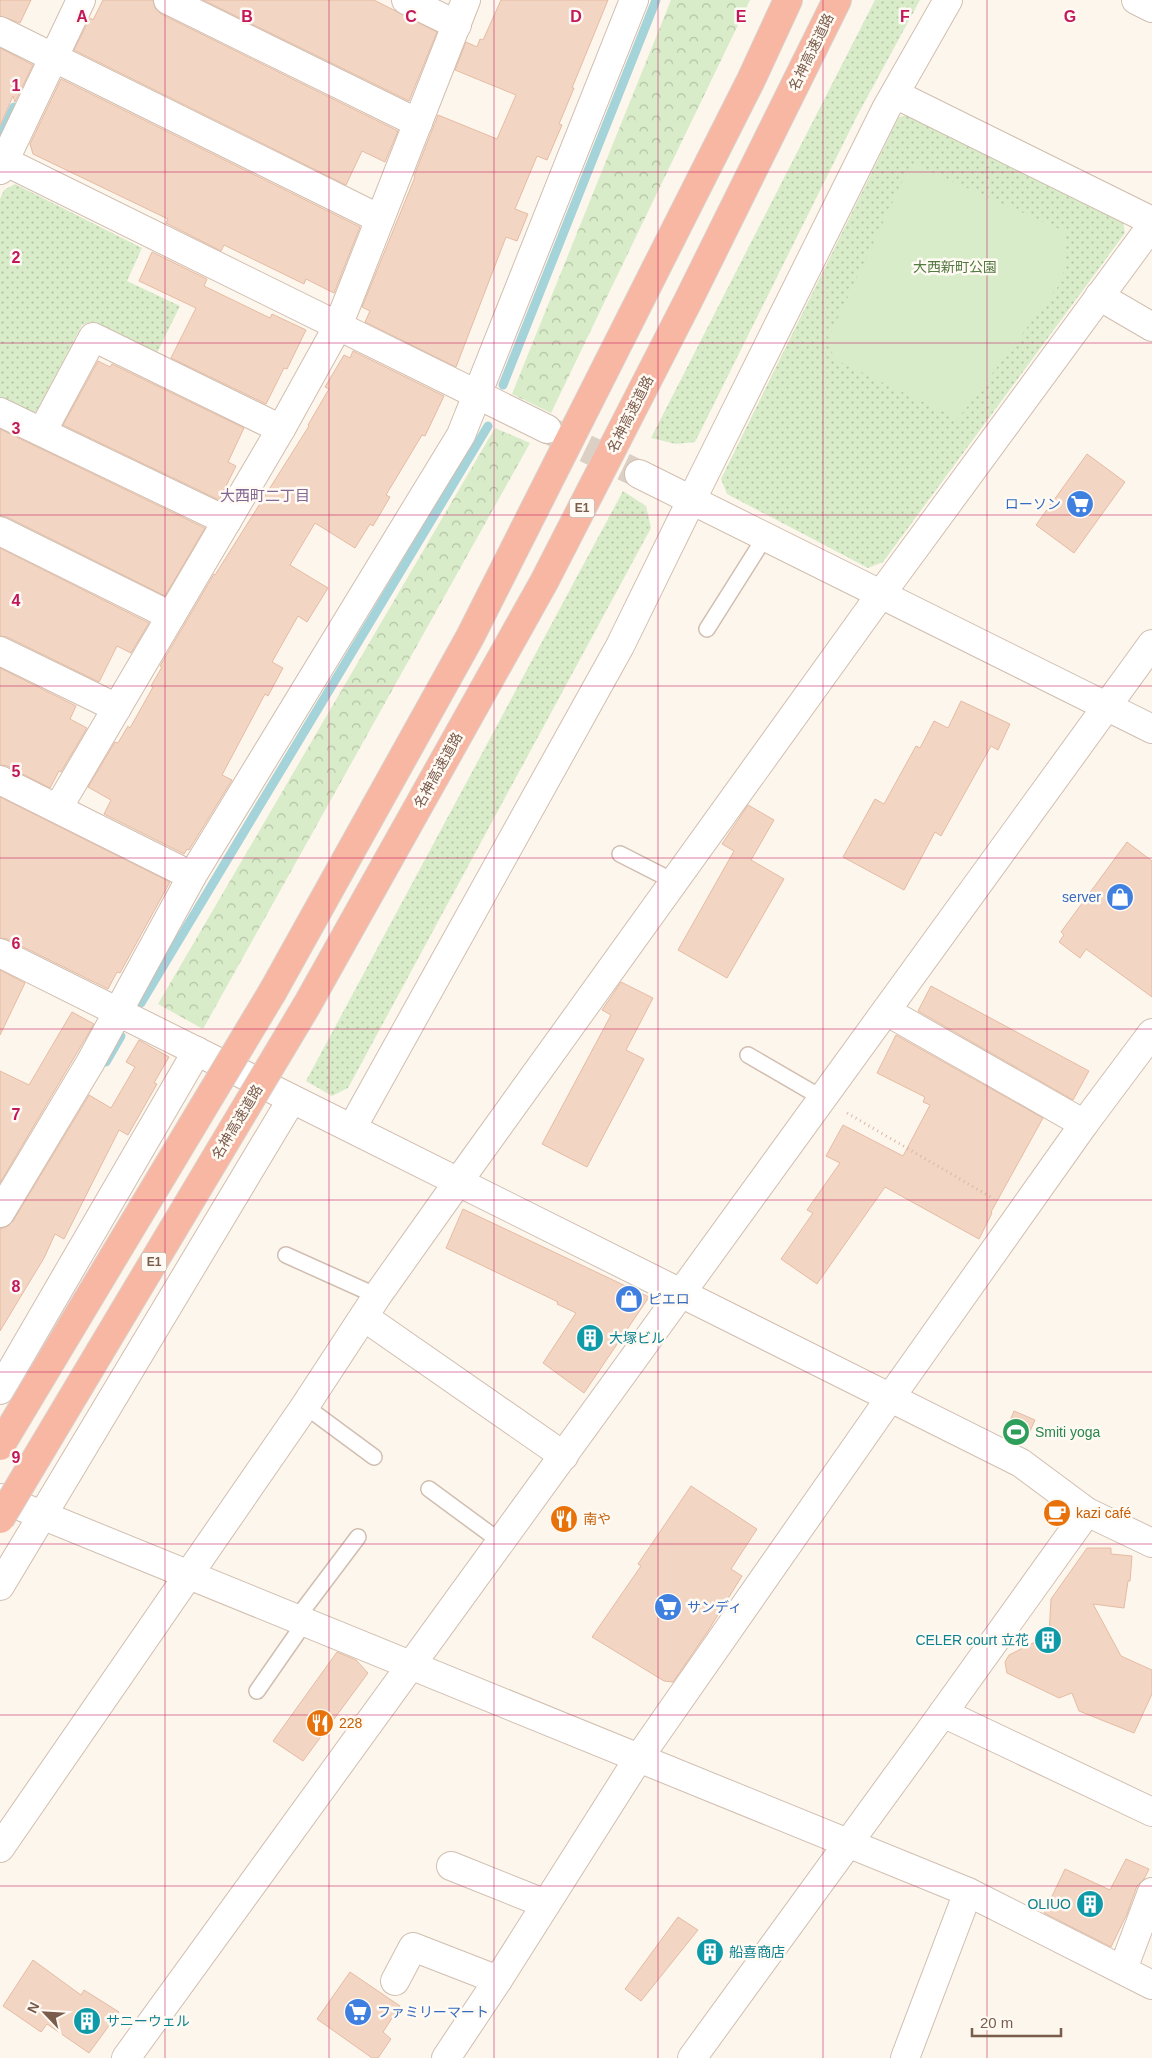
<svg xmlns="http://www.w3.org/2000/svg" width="1152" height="2058" font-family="Helvetica,'Noto Sans JP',sans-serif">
  <defs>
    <pattern id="grass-dots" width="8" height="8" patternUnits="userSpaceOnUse" patternTransform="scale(1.25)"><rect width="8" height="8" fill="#d8ecc9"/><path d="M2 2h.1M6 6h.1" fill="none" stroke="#b4c2a5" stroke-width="1.8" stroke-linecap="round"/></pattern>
    <pattern id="forest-crowns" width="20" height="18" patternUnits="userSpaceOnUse" patternTransform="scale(1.25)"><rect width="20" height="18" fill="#d8ecc9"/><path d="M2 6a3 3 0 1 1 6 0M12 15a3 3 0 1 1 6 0" fill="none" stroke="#b4c2a5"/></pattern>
  </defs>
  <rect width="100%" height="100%" fill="#fdf6ec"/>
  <g fill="url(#grass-dots)">
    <polygon points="875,0 920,0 857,116 695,442 676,444 651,438"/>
    <polygon points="912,114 1123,221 1125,233 883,562 868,568 727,494 721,479 899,117"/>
    <polygon points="15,184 142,248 127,281 180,306 157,353 91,322 82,325 36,412 27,415 0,402 0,199 4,190"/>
    <polygon points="623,491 646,506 651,528 348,1088 332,1096 306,1081"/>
  </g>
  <g fill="url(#forest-crowns)">
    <polygon points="671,0 750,0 551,413 512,394"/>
    <polygon points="495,428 530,443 203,1029 158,1004"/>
  </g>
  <polygon fill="#d8ecc9" points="911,163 1066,232 1063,280 958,419 834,359 828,339"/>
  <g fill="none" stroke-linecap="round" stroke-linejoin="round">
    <g stroke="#a5d3da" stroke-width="9">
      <polyline points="2,133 14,107"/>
      <polyline points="503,385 656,0"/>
      <polyline points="141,1003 488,426"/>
      <polyline points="106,1062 121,1036"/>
      <polyline points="0,1238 15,1213"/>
    </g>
  </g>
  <g fill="#f3d5c3" stroke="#e6bba3">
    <polygon points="0,0 31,0 20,23 0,16"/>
    <polygon points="103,0 153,0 155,8 161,14 398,131 385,162 362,151 346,185 74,50 90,18 93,20"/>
    <polygon points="203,0 374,0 437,32 409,101"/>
    <polygon points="501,0 608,0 572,88 574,88 559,124 562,125 547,160 537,156 515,209 528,214 517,241 506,237 456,367 365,322 370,311 362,307 415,177 414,176 438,115 497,139 516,95 455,70 466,42 477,47 480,39 483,40"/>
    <polygon points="0,48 33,65 15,102 13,96 0,126"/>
    <polygon points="61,79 360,227 334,293 306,279 304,284 224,245 221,251 166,223 168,219 33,154 30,144"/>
    <polygon points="152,252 207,279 204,286 270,318 272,314 306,330 287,369 284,368 266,404 171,358 196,308 139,281"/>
    <polygon points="353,351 444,396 425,436 422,435 386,495 390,497 373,526 370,524 355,548 315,523 290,565 328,588 307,622 298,616 272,662 283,668 268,696 265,694 222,775 232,780 189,850 187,849 184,854 104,814 111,800 88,787 115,742 118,743 128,726 130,728 153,687 151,686 162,667 160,666 214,574 215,575 309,426 308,425 329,389 325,387 344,355 350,358"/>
    <polygon points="98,361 110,367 112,364 244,428 228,462 236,466 219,500 63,425"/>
    <polygon points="0,429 205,528 165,596 7,517 0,516"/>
    <polygon points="1087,454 1125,482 1074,553 1036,525"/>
    <polygon points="0,548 149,623 131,653 117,646 99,682 7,637 0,636"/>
    <polygon points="0,668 76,706 70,719 87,728 61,772 59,771 50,788 7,766 0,765"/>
    <polygon points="961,701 1010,724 998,750 991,746 941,836 935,832 904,890 843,857 875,799 884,804 916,746 920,748 934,721 948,728"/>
    <polygon points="0,797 170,882 120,973 117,972 108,989 7,939 0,938"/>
    <polygon points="748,805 774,820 751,860 784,879 727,978 678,950 734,851 722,844"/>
    <polygon points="1127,842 1152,861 1152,997 1086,949 1080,958 1059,942 1064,935 1061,932"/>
    <polygon points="0,970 25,983 0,1035"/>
    <polygon points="621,982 653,998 626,1050 644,1059 587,1167 542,1144 611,1015 602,1010"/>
    <polygon points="931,986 1089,1071 1073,1100 918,1011"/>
    <polygon points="72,1012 94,1024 0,1183 0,1071 29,1085"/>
    <polygon points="896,1035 1043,1118 991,1212 992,1213 979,1239 885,1187 817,1284 781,1259 813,1213 807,1210 840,1163 826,1156 843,1125 903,1156 930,1105 923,1102 925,1097 877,1073"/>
    <polygon points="139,1040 169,1057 154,1083 157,1084 128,1135 119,1130 64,1239 55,1234 44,1258 0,1331 0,1229 8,1226 13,1221 89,1095 111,1108 135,1067 126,1062"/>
    <polygon points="463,1209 649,1297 584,1393 543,1363 576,1313 557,1304 558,1302 446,1248"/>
    <polygon points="1014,1411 1035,1420 1025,1442 1005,1433"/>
    <polygon points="691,1486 757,1529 731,1569 742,1576 708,1631 673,1682 664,1681 592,1637 641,1566 638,1564"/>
    <polygon points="1087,1548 1111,1548 1111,1554 1132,1556 1130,1581 1128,1581 1124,1608 1093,1604 1121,1656 1152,1670 1152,1694 1134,1733 1079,1711 1072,1693 1059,1698 1007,1673 1005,1662 1009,1655 1049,1635 1051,1599"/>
    <polygon points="337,1652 356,1660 368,1673 303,1761 273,1741"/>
    <polygon points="1126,1859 1149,1869 1144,1879 1137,1886 1127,1914 1111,1947 1044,1913 1065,1869 1110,1890"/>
    <polygon points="678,1917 698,1930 641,2001 625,1989"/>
    <polygon points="33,1960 81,1995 84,1990 119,2012 89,2053 47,2024 41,2032 3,2006"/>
    <polygon points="350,1972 400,2006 383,2032 391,2039 378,2058 372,2058 317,2019"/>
  </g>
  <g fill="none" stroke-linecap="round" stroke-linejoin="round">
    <polyline stroke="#dcd0c4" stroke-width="28" stroke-dasharray="28 14" stroke-linecap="butt" points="548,430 639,474"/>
    <g stroke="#d1beb0" stroke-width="18">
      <g id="service">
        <polyline points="707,629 765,537"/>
        <polyline points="620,854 675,882"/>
        <polyline points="748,1055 822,1098"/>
        <polyline points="286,1255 377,1296"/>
        <polyline points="305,1406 374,1457"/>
        <polyline points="429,1489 501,1542"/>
        <polyline points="297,1618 358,1537"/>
        <polyline points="257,1691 305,1622"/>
      </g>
    </g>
    <g stroke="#d1beb0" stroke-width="30">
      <g id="minor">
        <polyline points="168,0 418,123"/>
        <polyline points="406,0 457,25"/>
        <polyline points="1136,0 1152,8"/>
        <polyline points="0,31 380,219"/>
        <polyline points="895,94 1152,221"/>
        <polyline points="0,159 547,429"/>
        <polyline points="0,170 81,0"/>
        <polyline points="1099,296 1152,327"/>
        <polyline points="0,412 227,521"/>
        <polyline points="42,432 93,337 281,429"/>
        <polyline points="639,474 1152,729"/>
        <polyline points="0,531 171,616"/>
        <polyline points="0,651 117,708"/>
        <polyline points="0,780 192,876"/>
        <polyline points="58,808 281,429 338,326 466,0"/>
        <polyline points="0,953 1021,1463 1087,1512 1152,1543"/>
        <polyline points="886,1011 1084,1124"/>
        <polyline points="352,1128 620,646 691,501 886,109 948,0"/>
        <polyline points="0,1213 90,1063 192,876 461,435 634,0"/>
        <polyline points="364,1317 564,1456"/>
        <polyline points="0,1390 197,1051"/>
        <polyline points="0,1498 968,1892 1152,1985"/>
        <polyline points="0,1586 292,1099"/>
        <polyline points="943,1713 1152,1812"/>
        <polyline points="0,1848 305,1406 377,1296 458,1182 881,594 1152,225"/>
        <polyline points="451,1866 546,1904"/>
        <polyline points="1123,1969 1152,1892"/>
        <polyline points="395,1981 413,1947 498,1980"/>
        <polyline points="446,2058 498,1980 638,1759 890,1398 1084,1124 1152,1033"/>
        <polyline points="692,2058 943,1713 1087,1512"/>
        <polyline points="905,2058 968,1892"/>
      </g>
    </g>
    <g stroke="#d1beb0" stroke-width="30">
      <polyline id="tertiary" points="126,2058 1152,644"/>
    </g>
    <g stroke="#dad1cd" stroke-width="30">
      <g id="motorway">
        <polyline points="273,991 470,637 751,80 788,0"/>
        <polyline points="307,1005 544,582 688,301 837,0"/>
      </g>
    </g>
    <polyline stroke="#d9b8a5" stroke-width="3" stroke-dasharray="1 4" stroke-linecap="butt" points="847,1113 994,1199"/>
    <use href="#service" stroke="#fff" stroke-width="15"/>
    <use href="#minor" stroke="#fff" stroke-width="28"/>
    <use href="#tertiary" stroke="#fff" stroke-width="28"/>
    <use href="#motorway" stroke="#f7b7a3" stroke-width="28"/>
    <g stroke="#dad1cd" stroke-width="30" stroke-linecap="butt">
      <g id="motorway-bridge">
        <polyline points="0,1446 273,991"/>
        <polyline points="0,1519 307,1005"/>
      </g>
    </g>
    <use href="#motorway-bridge" stroke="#f7b7a3" stroke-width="28"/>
  </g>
  <path fill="none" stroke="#c2185b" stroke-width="1" stroke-opacity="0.55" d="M165,0V2058M329,0V2058M494,0V2058M658,0V2058M823,0V2058M987,0V2058M0,172H1152M0,343H1152M0,515H1152M0,686H1152M0,858H1152M0,1029H1152M0,1200H1152M0,1372H1152M0,1544H1152M0,1715H1152M0,1886H1152"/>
  <defs>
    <g id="supermarket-disc" transform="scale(1.4375)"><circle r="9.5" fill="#3f7fe0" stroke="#fffaf3"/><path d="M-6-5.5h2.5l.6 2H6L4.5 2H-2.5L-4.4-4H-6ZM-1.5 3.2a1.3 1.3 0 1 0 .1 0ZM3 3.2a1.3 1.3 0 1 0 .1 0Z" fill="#fff"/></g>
    <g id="shop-disc" transform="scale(1.4375)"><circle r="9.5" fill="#3f7fe0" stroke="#fffaf3"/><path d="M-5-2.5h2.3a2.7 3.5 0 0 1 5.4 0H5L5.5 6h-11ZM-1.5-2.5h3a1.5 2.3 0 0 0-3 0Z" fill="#fff"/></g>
    <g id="building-disc" transform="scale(1.4375)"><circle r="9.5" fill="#0f9aa8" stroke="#fffaf3"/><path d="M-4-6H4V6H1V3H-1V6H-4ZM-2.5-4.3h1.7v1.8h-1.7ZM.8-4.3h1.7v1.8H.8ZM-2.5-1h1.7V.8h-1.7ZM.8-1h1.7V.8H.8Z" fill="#fff"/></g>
    <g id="stadium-disc" transform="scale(1.4375)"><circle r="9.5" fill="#2e9e5b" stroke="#fffaf3"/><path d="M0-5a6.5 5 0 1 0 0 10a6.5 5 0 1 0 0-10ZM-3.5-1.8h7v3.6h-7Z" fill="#fff"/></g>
    <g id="cafe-disc" transform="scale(1.4375)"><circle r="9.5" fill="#e8710a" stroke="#fffaf3"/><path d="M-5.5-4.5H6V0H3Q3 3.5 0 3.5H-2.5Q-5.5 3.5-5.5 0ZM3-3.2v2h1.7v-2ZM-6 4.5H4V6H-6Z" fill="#fff"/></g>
    <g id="restaurant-disc" transform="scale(1.4375)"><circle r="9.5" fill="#e8710a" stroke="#fffaf3"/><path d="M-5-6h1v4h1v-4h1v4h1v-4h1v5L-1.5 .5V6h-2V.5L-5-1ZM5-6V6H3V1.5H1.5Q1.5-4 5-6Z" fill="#fff"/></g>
  </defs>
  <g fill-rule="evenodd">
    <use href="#supermarket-disc" x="1080" y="504"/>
    <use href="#shop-disc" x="1120" y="897"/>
    <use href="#shop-disc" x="629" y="1299"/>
    <use href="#building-disc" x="590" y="1338"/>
    <use href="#stadium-disc" x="1016" y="1432"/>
    <use href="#cafe-disc" x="1057" y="1513"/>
    <use href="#restaurant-disc" x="564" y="1519"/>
    <use href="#supermarket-disc" x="668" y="1607"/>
    <use href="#building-disc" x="1048" y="1640"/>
    <use href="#restaurant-disc" x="320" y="1723"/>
    <use href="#building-disc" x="1090" y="1904"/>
    <use href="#building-disc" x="710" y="1952"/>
    <use href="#supermarket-disc" x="358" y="2012"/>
    <use href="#building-disc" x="87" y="2021"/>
  </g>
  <g text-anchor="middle" stroke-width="5" stroke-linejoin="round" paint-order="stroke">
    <g fill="#fffaf3" stroke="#a28b7f" stroke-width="1">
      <rect x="569.5" y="498.5" width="25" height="19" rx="4"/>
      <rect x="141.5" y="1252.5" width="25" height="19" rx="4"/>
    </g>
    <g font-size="12" font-weight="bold" fill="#7a5c4d">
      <text x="582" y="512">E1</text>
      <text x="154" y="1266">E1</text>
    </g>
    <g font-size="14" fill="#7a5c4d" stroke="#fffaf3">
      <text transform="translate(811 52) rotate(-64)" y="5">名神高速道路</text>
      <text transform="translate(630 414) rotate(-63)" y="5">名神高速道路</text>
      <text transform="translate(438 770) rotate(-61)" y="5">名神高速道路</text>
      <text transform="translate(237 1122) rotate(-59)" y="5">名神高速道路</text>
    </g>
    <g font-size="14" fill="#537a41" stroke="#fffaf3">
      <text x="955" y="272">大西新町公園</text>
    </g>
    <g font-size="14" fill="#366cbe" stroke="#fffaf3" text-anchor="start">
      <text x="1061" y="509" text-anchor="end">ローソン</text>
      <text x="1101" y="902" text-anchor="end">server</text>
      <text x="648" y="1304">ピエロ</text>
      <text x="687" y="1612">サンディ</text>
      <text x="377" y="2017">ファミリーマート</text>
    </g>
    <g font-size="14" fill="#0d838f" stroke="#fffaf3" text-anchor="start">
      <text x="609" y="1343">大塚ビル</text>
      <text x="1029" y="1645" text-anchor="end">CELER court 立花</text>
      <text x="1071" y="1909" text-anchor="end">OLIUO</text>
      <text x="729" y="1957">船喜商店</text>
      <text x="106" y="2026">サニーウェル</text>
    </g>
    <g font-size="14" fill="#27864d" stroke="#fffaf3" text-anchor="start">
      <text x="1035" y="1437">Smiti yoga</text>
    </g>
    <g font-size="14" fill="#c56008" stroke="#fffaf3" text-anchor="start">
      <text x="1076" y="1518">kazi café</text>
      <text x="583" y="1524">南や</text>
      <text x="339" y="1728">228</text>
    </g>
    <g font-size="15" fill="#846695" stroke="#fffaf3">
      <text x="265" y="501">大西町二丁目</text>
    </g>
  </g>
  <g font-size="16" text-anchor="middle" font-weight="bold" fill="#c2185b" stroke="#fffaf3" stroke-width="5" stroke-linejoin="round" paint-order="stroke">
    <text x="82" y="22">A</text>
    <text x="247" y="22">B</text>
    <text x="411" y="22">C</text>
    <text x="576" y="22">D</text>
    <text x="741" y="22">E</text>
    <text x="905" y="22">F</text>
    <text x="1070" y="22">G</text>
    <text x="16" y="91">1</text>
    <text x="16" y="263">2</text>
    <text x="16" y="434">3</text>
    <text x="16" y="606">4</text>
    <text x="16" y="777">5</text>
    <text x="16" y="949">6</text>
    <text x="16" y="1120">7</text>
    <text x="16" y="1292">8</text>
    <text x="16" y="1463">9</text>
  </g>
  <g transform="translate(45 2013) rotate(295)" stroke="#fffaf3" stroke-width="4" paint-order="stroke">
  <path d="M0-4L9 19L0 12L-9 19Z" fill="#7a5c4d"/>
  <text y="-8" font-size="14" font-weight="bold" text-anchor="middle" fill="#7a5c4d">N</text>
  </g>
  <path d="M972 2028v8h89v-8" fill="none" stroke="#7a5c4d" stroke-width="2.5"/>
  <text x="980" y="2028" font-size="15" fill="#7a5c4d" stroke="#fffaf3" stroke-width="4" paint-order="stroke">20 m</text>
</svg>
